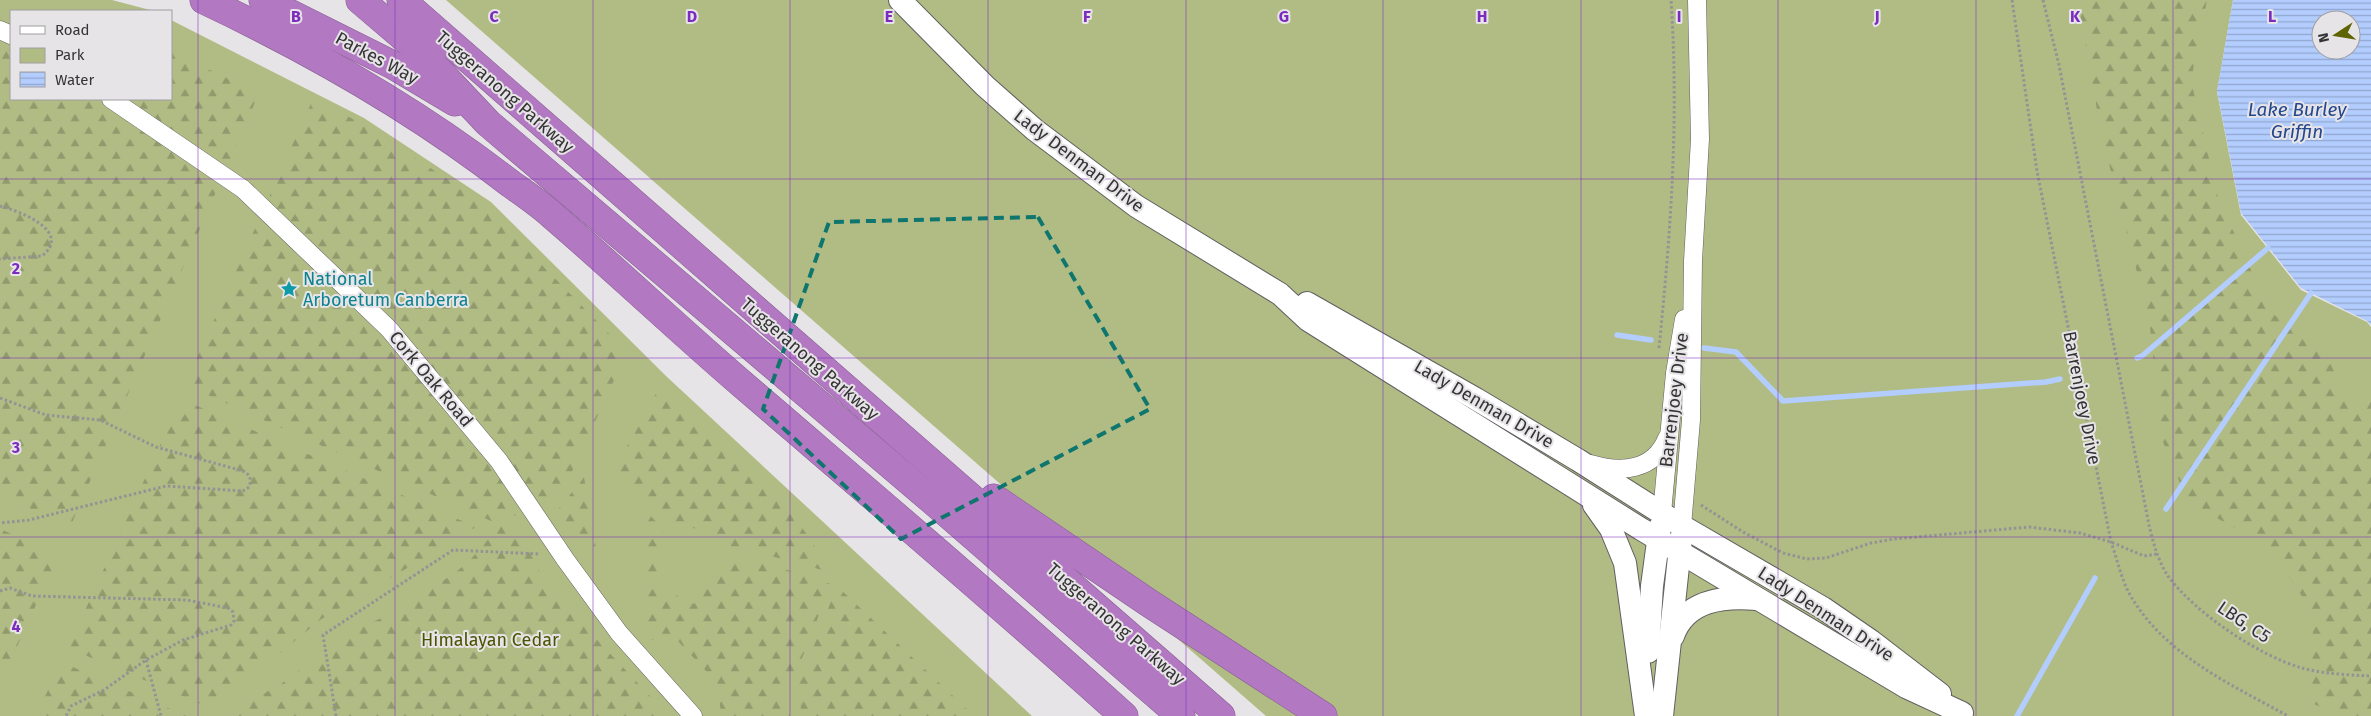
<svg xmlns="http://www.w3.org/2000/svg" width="2371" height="716" font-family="'Fira Sans',sans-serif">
  <defs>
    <pattern id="forest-firs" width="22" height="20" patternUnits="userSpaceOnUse" patternTransform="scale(1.25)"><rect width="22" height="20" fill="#b1bc84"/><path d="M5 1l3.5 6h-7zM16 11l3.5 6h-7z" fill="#919a6d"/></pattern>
    <pattern id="water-rules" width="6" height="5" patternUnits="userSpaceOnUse" patternTransform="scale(1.25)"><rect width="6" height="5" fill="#b2cdfe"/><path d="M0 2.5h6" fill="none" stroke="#92a7ce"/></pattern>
  </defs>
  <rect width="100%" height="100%" fill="#e7e4e7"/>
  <g fill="#b1bc84">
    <polygon points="0,0 112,0 154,11 11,11 11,99 171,99 171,20 364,118 491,202 666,376 1032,716 0,716"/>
    <polygon points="446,0 2233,0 2217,92 2241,215 2301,290 2367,322 2371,327 2371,716 1266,716"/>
  </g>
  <g fill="url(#forest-firs)">
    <polygon points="2078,0 2207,0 2191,80 2218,198 2271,313 2325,347 2344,398 2371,401 2371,716 2339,716 2312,703 2313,613 2269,547 2188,502 2163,442 2149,319 2101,133"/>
    <polygon points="11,41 11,99 171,99 171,52 259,93 71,525 0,496 0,42"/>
    <polygon points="313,99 357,121 463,189 490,212 627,352 564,489 521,514 491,521 185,385"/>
    <polygon points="658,390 786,504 833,573 771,556 727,547 697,529 668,522 614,470"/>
    <polygon points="181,399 476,527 320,620 213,709 68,648"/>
    <polygon points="584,477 598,560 554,515"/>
    <polygon points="644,509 663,529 656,585 694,604 729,558 766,563 831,584 799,666 778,686 790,716 725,716 721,713 717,683 677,640 647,640"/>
    <polygon points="516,523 547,587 669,716 238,716 252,700 281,684 346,634 401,609 456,572 470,560 500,526"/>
    <polygon points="0,529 59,554 0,684"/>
    <polygon points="837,586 970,712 968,716 803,716 796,691"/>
    <polygon points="61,662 187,716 36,716"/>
  </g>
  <path fill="url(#water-rules)" fill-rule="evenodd" d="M2233,0H2371V325L2367,321L2301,288L2241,213L2217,91ZM2321,20H2351V50H2321Z"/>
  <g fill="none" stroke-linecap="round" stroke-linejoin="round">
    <g stroke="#b2cdfe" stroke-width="5.5">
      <polyline points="1617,335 1651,340"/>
      <polyline points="1704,348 1736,352 1783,401 2046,382 2060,379"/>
      <polyline points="2137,358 2142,356 2268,248"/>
      <polyline points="2166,509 2311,293"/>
      <polyline points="2017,716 2095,578"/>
    </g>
    <g stroke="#615f61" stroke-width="19">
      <g id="minor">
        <polyline points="0,30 11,35"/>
        <polyline points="111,99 243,189 389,329 499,461 565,559 619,633 693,716"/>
        <path d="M1591,464C1621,473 1654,471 1667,438"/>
        <polyline points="1662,513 1675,373 1684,319"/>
        <polyline points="1682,526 1691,420 1693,261 1700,139 1697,0"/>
      </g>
    </g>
    <g stroke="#615f61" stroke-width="24">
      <g id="tertiary">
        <polyline points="900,0 985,86 1035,130 1136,206 1280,294 1308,320 1641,529 1906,687 1962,713"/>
        <polyline points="1307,303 1476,399 1578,460 1682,526 1823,608 1871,641 1940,694"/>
        <polyline points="1594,505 1611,529 1625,563 1646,716"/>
        <path d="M1673,636C1686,599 1725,596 1757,599"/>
        <polyline points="1648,652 1652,586 1660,527"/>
        <polyline points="1662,716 1681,538"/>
      </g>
    </g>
    <g stroke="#866091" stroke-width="29">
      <g id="motorway">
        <path d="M204,0C312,51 416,110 511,184C525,194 540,204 553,216C617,271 678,329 742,384C870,494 999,603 1124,716"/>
        <polyline points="263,0 393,65 455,102"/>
        <polyline points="360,0 422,53 488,123 933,501 1181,716"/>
        <polyline points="401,0 1221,716"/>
        <polyline points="994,498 1149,603 1323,716"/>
      </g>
    </g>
    <g stroke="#949294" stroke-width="3" stroke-dasharray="2.5 2.5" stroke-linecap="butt">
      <path d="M2012,0L2037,171L2111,542C2117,558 2121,578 2129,593C2163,654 2230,684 2288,716"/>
      <path d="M2043,0L2059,65L2149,525C2153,542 2158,561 2168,576C2194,612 2259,656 2302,668C2324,674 2349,675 2371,676"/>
      <path d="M0,206C19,211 73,231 42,256L0,259"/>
      <path d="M1659,348C1671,230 1679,119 1671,0"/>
      <path d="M0,398L46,415L100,420L156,447L243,471C250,474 252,480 249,487L243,491L166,486L29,520L0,523"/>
      <polyline points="1701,505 1743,532 1783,553 1807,559 1826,558 1871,543 1894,539 2029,527 2080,533 2111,542 2144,556 2157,554"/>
      <polyline points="0,591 10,588 32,596 187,600 228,608 233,612 234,621 231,625 183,640 146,660 104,690 71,706 66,716"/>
      <polyline points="146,660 161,716"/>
      <polyline points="336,716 323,635 453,550 540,554"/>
    </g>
    <use href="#minor" stroke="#fff" stroke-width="18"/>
    <use href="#tertiary" stroke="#fff" stroke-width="22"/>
    <use href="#motorway" stroke="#b278c2" stroke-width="28"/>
  </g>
  <path fill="none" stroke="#0f766e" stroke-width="4" stroke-dasharray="10 6" stroke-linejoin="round" d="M1038,217L1150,409L901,539L763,409L829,222Z"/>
  <path fill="none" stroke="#7b2cbf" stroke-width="1" stroke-opacity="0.55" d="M198,0V716M395,0V716M593,0V716M790,0V716M988,0V716M1186,0V716M1383,0V716M1581,0V716M1778,0V716M1976,0V716M2173,0V716M0,179H2371M0,358H2371M0,537H2371"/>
  <defs>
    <g id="sight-bare" transform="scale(1.35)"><path d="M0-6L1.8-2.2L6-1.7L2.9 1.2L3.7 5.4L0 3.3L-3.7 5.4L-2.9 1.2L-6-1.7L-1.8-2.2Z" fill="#0f9aa8" stroke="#e7e4e7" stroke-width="2.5" paint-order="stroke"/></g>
  </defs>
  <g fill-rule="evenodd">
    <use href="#sight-bare" x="289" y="289"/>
  </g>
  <g text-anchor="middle" stroke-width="4" stroke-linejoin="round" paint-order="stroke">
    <g font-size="18" fill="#353435" stroke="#e7e4e7">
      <text transform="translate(377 58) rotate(28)" y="6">Parkes Way</text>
      <text transform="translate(505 92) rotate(41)" y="6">Tuggeranong Parkway</text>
      <text transform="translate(1079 161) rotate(37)" y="6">Lady Denman Drive</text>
      <text transform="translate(810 359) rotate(41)" y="6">Tuggeranong Parkway</text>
      <text transform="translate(431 379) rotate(50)" y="6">Cork Oak Road</text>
      <text transform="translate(2082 398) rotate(79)" y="6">Barrenjoey Drive</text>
      <text transform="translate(1674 400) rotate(-83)" y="6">Barrenjoey Drive</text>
      <text transform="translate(1484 404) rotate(30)" y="6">Lady Denman Drive</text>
      <text transform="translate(1826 614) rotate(33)" y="6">Lady Denman Drive</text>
      <text transform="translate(2244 622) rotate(34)" y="6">LBG, C5</text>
      <text transform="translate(1116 624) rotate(41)" y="6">Tuggeranong Parkway</text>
    </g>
    <g font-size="18" fill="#0d838f" stroke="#e7e4e7" text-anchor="start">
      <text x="303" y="285">National<tspan x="303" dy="21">Arboretum Canberra</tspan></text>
    </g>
    <g font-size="18" fill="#4a5400" stroke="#e7e4e7">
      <text x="490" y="646">Himalayan Cedar</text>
    </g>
    <g font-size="19" font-style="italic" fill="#24488e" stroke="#e7e4e7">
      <text x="2297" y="116">Lake Burley<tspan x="2297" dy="22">Griffin</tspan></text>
    </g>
  </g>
  <g font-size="16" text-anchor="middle" font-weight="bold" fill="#7b2cbf" stroke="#e7e4e7" stroke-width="4" stroke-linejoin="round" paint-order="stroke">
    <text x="296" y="22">B</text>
    <text x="494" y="22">C</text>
    <text x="692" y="22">D</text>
    <text x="889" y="22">E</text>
    <text x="1087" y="22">F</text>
    <text x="1284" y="22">G</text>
    <text x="1482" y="22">H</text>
    <text x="1679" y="22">I</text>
    <text x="1877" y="22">J</text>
    <text x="2075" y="22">K</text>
    <text x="2272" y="22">L</text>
    <text x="16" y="274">2</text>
    <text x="16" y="453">3</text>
    <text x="16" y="632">4</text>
  </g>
  <rect x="10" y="10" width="162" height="90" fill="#e7e4e7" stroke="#a09ea0"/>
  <rect x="20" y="26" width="25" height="8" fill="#ffffff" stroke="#a09ea0"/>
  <text x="55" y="35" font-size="15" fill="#353435">Road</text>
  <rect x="20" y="48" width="25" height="15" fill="#b1bc84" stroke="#a09ea0"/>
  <text x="55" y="60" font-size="15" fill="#353435">Park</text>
  <rect x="20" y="72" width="25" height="15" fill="url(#water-rules)" stroke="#a09ea0"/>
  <text x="55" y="85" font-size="15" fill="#353435">Water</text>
  <g transform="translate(2336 35) rotate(258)"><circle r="24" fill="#e7e4e7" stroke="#a09ea0"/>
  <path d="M0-4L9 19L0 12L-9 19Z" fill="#5e6401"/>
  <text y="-8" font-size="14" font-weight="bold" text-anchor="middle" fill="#353435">N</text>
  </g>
</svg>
